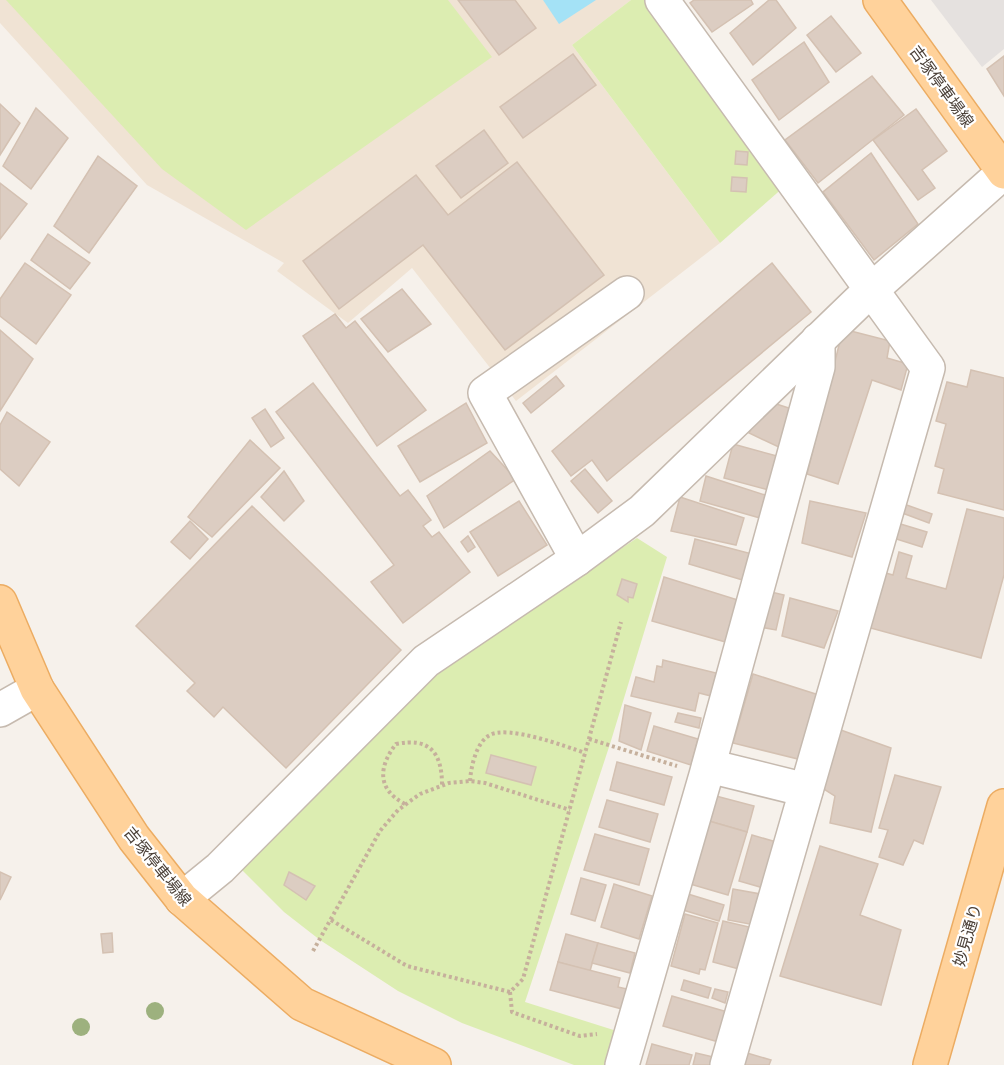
<svg xmlns="http://www.w3.org/2000/svg" width="1004" height="1065" font-family="Poppins,'Noto Sans JP',sans-serif">
  <rect width="100%" height="100%" fill="#f6f1eb"/>
  <polygon fill="#f0e3d4" points="0,0 631,0 572,45 720,243 516,401 412,268 348,323 277,271 284,263 147,185 0,23"/>
  <g fill="#dcedb1">
    <polygon points="6,0 448,0 492,57 246,230 162,169"/>
    <polygon points="631,0 649,0 785,186 720,243 572,45"/>
    <polygon points="637,538 667,557 610,744 525,1002 623,1033 612,1065 574,1065 462,1023 398,991 320,940 284,912 239,867 438,670"/>
  </g>
  <polygon fill="#e5e1df" points="931,0 1004,0 1004,49 982,67"/>
  <polygon fill="#a4e2f6" points="543,0 596,0 559,24"/>
  <g fill="#dccdc2" stroke="#d4c1b2" stroke-width="1.5">
    <polygon points="458,0 515,0 536,28 499,55"/>
    <polygon points="694,0 751,0 753,4 712,32 690,3"/>
    <polygon points="769,0 776,0 796,28 753,65 730,33"/>
    <polygon points="831,16 861,53 836,72 807,35"/>
    <polygon points="804,42 829,82 779,120 752,80"/>
    <polygon points="573,54 596,85 523,138 500,107"/>
    <polygon points="1004,56 1004,96 987,69"/>
    <polygon points="872,76 904,115 818,183 785,140"/>
    <polygon points="0,104 20,123 0,155"/>
    <polygon points="36,108 68,138 31,189 3,166"/>
    <polygon points="916,109 947,151 922,170 935,188 918,200 873,140"/>
    <polygon points="484,130 508,163 461,198 436,166"/>
    <polygon points="736,151 748,152 747,165 735,164"/>
    <polygon points="871,153 918,224 874,260 823,192"/>
    <polygon points="98,156 137,186 89,253 54,226"/>
    <polygon points="517,162 604,275 505,350 423,245 339,309 303,261 416,175 448,215"/>
    <polygon points="732,177 747,178 746,192 731,191"/>
    <polygon points="0,183 27,204 0,239"/>
    <polygon points="48,234 90,263 70,289 31,260"/>
    <polygon points="25,263 71,295 36,344 0,316 0,299"/>
    <polygon points="772,263 811,312 607,481 592,460 571,476 552,451"/>
    <polygon points="402,289 431,324 388,352 361,319"/>
    <polygon points="335,314 346,328 355,321 426,410 377,446 303,336"/>
    <polygon points="843,329 890,341 887,358 908,364 901,390 872,380 838,484 807,474"/>
    <polygon points="0,330 33,359 0,411"/>
    <polygon points="971,370 1004,378 1004,510 938,493 944,469 935,466 946,424 936,421 947,382 967,387"/>
    <polygon points="556,376 564,386 531,413 523,403"/>
    <polygon points="313,383 400,496 408,490 431,520 423,526 432,537 439,532 470,572 403,623 371,582 394,565 276,412"/>
    <polygon points="767,401 795,410 783,449 749,433"/>
    <polygon points="466,403 487,443 420,482 398,446"/>
    <polygon points="265,409 284,438 271,447 252,418"/>
    <polygon points="7,412 50,442 19,486 0,469 0,425"/>
    <polygon points="250,440 280,468 212,537 188,517"/>
    <polygon points="733,444 777,456 769,490 724,478"/>
    <polygon points="490,451 516,479 444,528 427,496"/>
    <polygon points="585,469 612,501 598,513 571,481"/>
    <polygon points="284,471 304,501 284,521 261,497"/>
    <polygon points="706,476 765,495 760,518 700,501"/>
    <polygon points="680,497 744,518 736,545 671,531"/>
    <polygon points="519,501 547,545 498,576 470,532"/>
    <polygon points="810,501 866,513 852,557 802,543"/>
    <polygon points="901,503 932,514 929,523 897,511"/>
    <polygon points="252,506 401,650 286,768 223,707 214,717 187,691 195,683 136,626"/>
    <polygon points="967,509 1004,518 1004,575 981,658 867,627 882,572 893,575 899,552 912,556 906,578 946,589"/>
    <polygon points="190,521 208,539 190,559 171,542"/>
    <polygon points="894,522 927,532 922,547 890,537"/>
    <polygon points="468,536 475,547 468,552 461,542"/>
    <polygon points="695,539 752,554 746,581 689,564"/>
    <polygon points="664,577 741,601 729,643 652,621"/>
    <polygon points="622,579 637,584 633,598 628,597 628,602 617,595"/>
    <polygon points="767,591 784,595 776,630 760,627"/>
    <polygon points="790,598 838,611 824,648 782,636"/>
    <polygon points="663,660 716,673 711,696 699,693 695,711 631,696 636,677 654,682 657,666 662,667"/>
    <polygon points="753,674 822,696 798,759 733,743"/>
    <polygon points="625,705 651,713 641,750 619,741"/>
    <polygon points="678,713 701,718 699,728 675,722"/>
    <polygon points="654,726 698,739 691,765 647,751"/>
    <polygon points="838,729 891,748 871,832 830,823 835,796 822,788"/>
    <polygon points="491,755 536,767 531,785 486,773"/>
    <polygon points="617,762 672,777 664,805 610,790"/>
    <polygon points="895,775 941,787 923,844 914,840 903,865 879,857 888,830 879,828"/>
    <polygon points="716,796 754,806 747,832 709,821"/>
    <polygon points="607,800 658,814 650,842 599,827"/>
    <polygon points="709,821 747,832 728,895 690,884"/>
    <polygon points="595,834 649,849 639,885 584,870"/>
    <polygon points="752,835 780,843 767,889 739,881"/>
    <polygon points="820,846 878,864 860,915 901,930 881,1005 780,976"/>
    <polygon points="0,872 11,877 0,900"/>
    <polygon points="289,872 315,886 306,900 284,885"/>
    <polygon points="581,878 606,885 595,921 571,914"/>
    <polygon points="614,884 652,896 639,939 601,927"/>
    <polygon points="733,889 766,895 760,926 728,920"/>
    <polygon points="688,894 724,905 719,921 683,910"/>
    <polygon points="685,914 718,923 705,970 700,969 699,974 671,966"/>
    <polygon points="723,921 749,927 739,969 713,962"/>
    <polygon points="112,933 113,952 103,953 101,934"/>
    <polygon points="566,934 598,943 590,971 558,962"/>
    <polygon points="598,943 635,953 630,973 592,963"/>
    <polygon points="558,962 620,978 618,987 627,989 622,1009 550,990"/>
    <polygon points="684,980 711,988 708,998 681,990"/>
    <polygon points="715,989 728,992 725,1003 712,998"/>
    <polygon points="672,996 731,1013 722,1043 663,1026"/>
    <polygon points="652,1044 692,1055 689,1065 646,1065"/>
    <polygon points="696,1053 722,1059 721,1065 693,1065"/>
    <polygon points="747,1053 771,1060 769,1065 743,1065"/>
  </g>
  <g fill="none" stroke-linecap="round" stroke-linejoin="round">
    <g stroke="#c6baaf" stroke-width="36">
      <g id="minor">
        <polyline points="662,0 928,368 727,1065"/>
        <polyline points="577,559 485,393 627,293"/>
        <polyline points="0,710 37,689"/>
        <polyline points="709,766 806,790"/>
        <polyline points="182,899 220,868 426,661 577,559 642,511 858,302 1004,172"/>
        <polyline points="622,1065 706,775 818,367 818,340"/>
      </g>
    </g>
    <g stroke="#ecac62" stroke-width="36">
      <g id="major">
        <polyline points="880,0 1004,172"/>
        <polyline points="0,602 37,689 134,838 182,899 302,1004 434,1065"/>
        <polyline points="930,1065 1004,806"/>
      </g>
    </g>
    <g stroke="#c6b09c" stroke-width="4" stroke-dasharray="3 3" stroke-linecap="butt">
      <polyline points="589,739 677,766"/>
      <path d="M470,781C471,767 476,742 490,735C508,725 565,746 585,753"/>
      <path d="M405,804C376,789 379,766 396,744C430,737 442,753 442,785"/>
      <polyline points="331,920 407,966 510,992 523,979 621,622"/>
      <polyline points="313,951 380,831 398,810 420,794 449,783 470,781 485,783 570,810"/>
      <polyline points="510,992 512,1012 580,1036 597,1034"/>
    </g>
    <use href="#minor" stroke="#fff" stroke-width="33"/>
    <use href="#major" stroke="#ffd29b" stroke-width="33"/>
  </g>
  <g fill="#9db17e">
    <circle cx="155" cy="1011" r="9"/>
    <circle cx="81" cy="1027" r="9"/>
  </g>
  <g text-anchor="middle" stroke-width="4.5" stroke-linejoin="round" paint-order="stroke">
    <g font-size="16" fill="#4b4038" stroke="#fff">
      <text transform="translate(942 86) rotate(54)" y="6">吉塚停車場線</text>
      <text transform="translate(158 866) rotate(51)" y="6">吉塚停車場線</text>
      <text transform="translate(967 935) rotate(-74)" y="6">妙見通り</text>
    </g>
  </g>
</svg>
